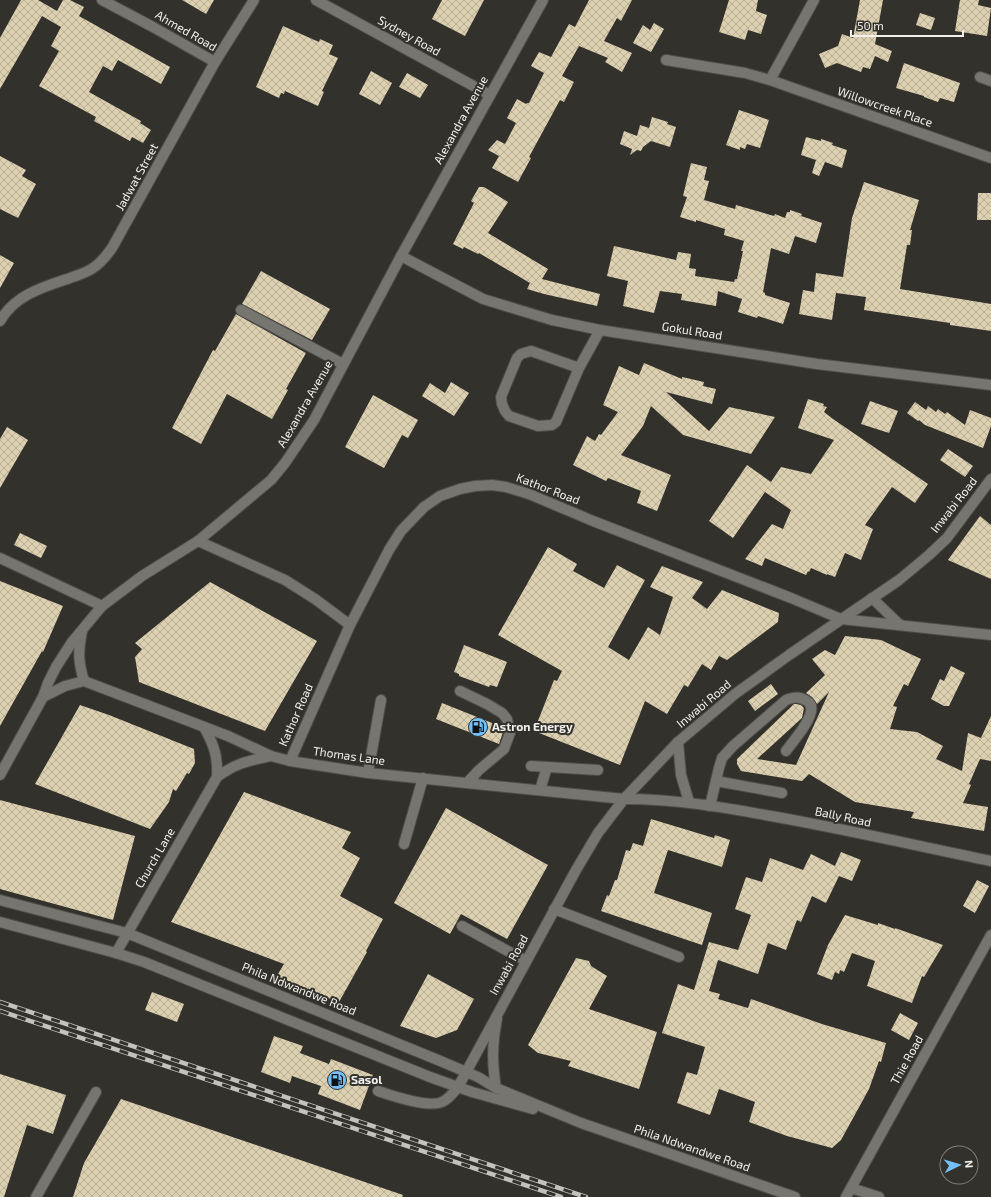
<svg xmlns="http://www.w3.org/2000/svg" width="991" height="1197" font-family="'Exo 2',sans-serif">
  <defs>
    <pattern id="building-cross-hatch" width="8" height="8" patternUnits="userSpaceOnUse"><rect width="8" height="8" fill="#dcd0b0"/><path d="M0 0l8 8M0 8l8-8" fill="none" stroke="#b7ae96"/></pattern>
  </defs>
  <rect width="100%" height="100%" fill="#33312c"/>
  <g fill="url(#building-cross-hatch)">
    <polygon points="21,0 38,0 57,11 63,0 70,0 84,7 79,16 170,67 161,84 118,60 112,71 103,66 89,92 141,121 140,123 151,130 143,143 132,137 130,141 94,121 96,117 39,86 59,51 51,46 61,27 42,16 0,89 0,38"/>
    <polygon points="182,0 214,0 206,14"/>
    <polygon points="442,0 484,0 465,36 432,19"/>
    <polygon points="589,0 632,0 621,21 617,18 604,41 632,53 622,72 605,62 608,58 579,46 562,76 574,82 564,102 560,100 529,157 531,158 518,182 492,168 499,156 488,150 497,140 505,144 516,123 507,118 517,99 526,104 527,103 529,103 544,73 531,66 539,52 551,57 569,24 575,27"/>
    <polygon points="729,0 758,0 756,11 767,15 761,34 748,30 745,40 719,32"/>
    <polygon points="860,0 883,0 875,44 892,51 888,62 875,56 870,69 863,67 861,72 837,63 825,68 819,54 838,46 842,34 853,38"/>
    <polygon points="960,0 979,0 978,5 991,8 987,36 955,31"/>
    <polygon points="920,13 935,18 931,30 916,25"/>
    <polygon points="654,23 664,29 651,52 633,43 643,25 650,30"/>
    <polygon points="283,26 319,42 320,39 333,45 329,54 338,58 322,91 324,92 318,106 285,91 284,94 281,93 279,98 256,87"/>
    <polygon points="904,63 960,83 954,102 940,98 938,102 924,97 924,96 896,88"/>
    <polygon points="371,71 392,83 380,105 359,94"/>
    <polygon points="407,73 428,85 420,98 399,87"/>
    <polygon points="739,110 769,120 760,148 747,144 745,149 740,147 740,150 726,145"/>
    <polygon points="652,117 668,122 667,124 676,127 670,147 651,141 643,147 641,151 637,150 630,155 632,149 620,144 624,131 637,136 640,125 649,128"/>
    <polygon points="806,137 821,141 821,139 833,143 832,145 847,150 842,168 825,162 819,176 812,173 816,160 801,155"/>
    <polygon points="0,156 26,170 22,176 36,184 18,218 0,209"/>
    <polygon points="691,163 707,167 704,180 709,181 704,200 735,209 736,205 774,216 775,214 785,218 787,212 790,212 790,210 802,214 801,216 822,223 816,243 795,236 789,254 771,248 763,292 765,293 765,295 790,303 783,324 758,316 757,318 738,312 742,299 718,291 716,306 681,300 682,294 660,291 654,313 623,306 628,281 607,276 614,246 676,260 678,252 691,254 689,268 696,269 695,276 734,282 735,279 737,279 743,251 741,251 744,241 724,235 725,229 696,220 696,222 680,217 687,197 683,196"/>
    <polygon points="864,182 919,200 910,230 912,230 910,245 907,245 900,289 991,304 991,331 950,325 950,323 864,310 866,297 836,293 832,320 799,314 803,290 814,292 816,273 843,277 852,218"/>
    <polygon points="479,187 484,187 508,202 488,233 548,269 542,279 600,294 597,306 544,294 527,289 530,283 479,253 478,254 464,247 463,249 453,244 474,203 471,201"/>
    <polygon points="978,193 991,193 991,220 977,220"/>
    <polygon points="0,255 14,263 0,288"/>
    <polygon points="261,271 330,309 312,340 242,304"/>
    <polygon points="236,314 306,353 286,389 288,390 272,419 227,394 201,444 172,428 213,350 215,351"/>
    <polygon points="644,363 682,379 682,377 704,382 703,386 716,389 712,404 666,392 709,431 729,407 775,417 751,454 683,435 651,406 643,426 621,455 671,475 657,511 637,503 641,491 608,478 606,481 573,465 587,436 595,441 599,434 601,435 618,412 603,405 619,366 639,375"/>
    <polygon points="451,382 469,393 454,416 422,396 430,383 445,393"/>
    <polygon points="373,395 418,420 408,438 402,435 384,468 345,447"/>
    <polygon points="808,399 824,404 823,406 827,407 824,412 833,419 928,484 915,503 892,487 865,525 873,529 861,560 845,553 835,577 827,574 827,575 811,568 809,572 808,571 806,575 765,558 762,566 745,559 772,524 783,529 791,510 765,492 733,538 709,521 747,465 771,482 781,467 811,474 834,440 798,428"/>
    <polygon points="870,401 898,411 889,433 861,424"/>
    <polygon points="915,402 926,410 928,406 936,412 938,409 945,414 947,412 965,425 970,410 991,418 991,426 983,448 925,425 919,420 918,421 907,413"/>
    <polygon points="7,427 28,440 0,488 0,439"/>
    <polygon points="948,449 973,466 965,477 940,460"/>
    <polygon points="980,516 991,525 991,579 948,560"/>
    <polygon points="20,533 47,546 41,558 14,545"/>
    <polygon points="548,547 577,564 573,571 604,588 617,565 645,580 608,647 629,660 648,627 660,635 673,597 650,587 662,566 703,582 692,598 707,609 722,590 779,613 778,622 727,660 719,656 711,670 702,664 688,687 684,685 667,714 645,701 620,765 534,731 554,680 557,681 562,671 498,635"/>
    <polygon points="0,581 63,606 43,652 42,651 0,726"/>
    <polygon points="210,582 317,641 265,731 139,682 135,657 142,649 135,643"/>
    <polygon points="845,636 881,640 921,659 908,686 904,684 893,706 897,707 890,729 917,732 943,746 936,759 962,771 968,733 981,738 991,716 991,761 980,759 969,784 971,785 963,803 988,807 984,831 911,818 914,812 855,802 809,774 802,781 741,771 737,764 737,759 794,704 796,704 801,705 804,708 802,718 757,759 796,765 829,692 817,704 812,697 806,693 825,675 812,659 825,650 835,655"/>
    <polygon points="464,645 507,662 497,687 490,685 489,687 459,676 459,674 454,672"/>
    <polygon points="951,666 965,673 949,706 944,706 931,699 940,679 944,681"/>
    <polygon points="771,684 778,694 755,711 748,701"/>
    <polygon points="442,703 502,727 503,732 499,744 436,719"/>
    <polygon points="80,705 109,715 194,749 195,763 189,774 187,773 176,791 173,789 169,802 150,829 35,784"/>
    <polygon points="244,792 351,832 342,848 360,858 340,896 383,919 366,951 367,952 339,1002 275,979 284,964 171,922"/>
    <polygon points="0,800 135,836 113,920 0,889"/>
    <polygon points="446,808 548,865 507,939 461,914 450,934 394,903"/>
    <polygon points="651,819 714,838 715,835 730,840 722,867 668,850 654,893 712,913 702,945 601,911 607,895 609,896 615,880 617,880 626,850 630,851 633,843 643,846"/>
    <polygon points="841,852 861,860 852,881 839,876 826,903 812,896 801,922 797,920 786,950 768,943 758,974 718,960 709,991 720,994 718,999 748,1008 751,999 822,1024 886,1043 881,1062 879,1061 869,1089 841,1140 832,1148 787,1136 749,1122 755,1102 719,1089 710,1115 677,1103 687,1072 697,1075 705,1047 662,1033 678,984 694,990 709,942 738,950 751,915 735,909 746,877 762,882 770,858 803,870 811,854 835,866"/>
    <polygon points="977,880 989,886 975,913 963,906"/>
    <polygon points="845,915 878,925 878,923 895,929 895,928 943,945 924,977 922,976 912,1003 867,986 875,961 852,953 844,972 840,970 839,974 835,972 832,980 817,974 828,945"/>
    <polygon points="576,958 589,961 591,966 607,976 589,1009 657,1032 639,1089 568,1066 571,1061 538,1053 528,1045"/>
    <polygon points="428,974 474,999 457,1030 436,1038 400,1026"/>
    <polygon points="152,992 184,1004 177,1022 145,1010"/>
    <polygon points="900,1013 918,1023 909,1040 891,1030"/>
    <polygon points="274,1036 303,1046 300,1053 329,1064 331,1059 373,1075 360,1110 318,1094 321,1086 292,1076 290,1083 261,1072"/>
    <polygon points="0,1074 66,1095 53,1134 27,1125 4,1197 0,1197"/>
    <polygon points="121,1099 403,1195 402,1197 73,1197 84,1163"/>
  </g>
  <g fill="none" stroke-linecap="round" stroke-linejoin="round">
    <g stroke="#4e4d49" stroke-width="12">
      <g id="minor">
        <polyline points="102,0 153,27 215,62"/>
        <polyline points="316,0 490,95"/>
        <polyline points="666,60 745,73 770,80 991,158"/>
        <polyline points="980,77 991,81"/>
        <polyline points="770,80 814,0"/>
        <polyline points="401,256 483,299 552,320 600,330 817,364 991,385"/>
        <polyline points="241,310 343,364"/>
        <path d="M0,321C15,295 43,287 70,278C78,275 86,273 93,268C101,263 107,255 112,248L215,62L254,0"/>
        <polyline points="579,368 531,351 521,354 517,358 501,397 502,404 505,411 509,416 538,426 552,425 556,422 579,368 600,330"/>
        <polyline points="198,541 285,580 315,599 350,625"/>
        <polyline points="0,558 102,606"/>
        <polyline points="872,598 899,624"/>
        <path d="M82,631C78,652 78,661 84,681"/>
        <polyline points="460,691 487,704 502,713 507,719 510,733 504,749 479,770 467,783"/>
        <path d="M43,697L65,686L84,681L228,736L271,756L290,761L368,773L624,799C675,799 722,807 771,816C845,829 918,846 991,861"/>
        <path d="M204,727C214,745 218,756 217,777"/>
        <polyline points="678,742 681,775 689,802"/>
        <polyline points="290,761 350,625 389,550 401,531 424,507 440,496 460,489 475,486 492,485 506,487 529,494 593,521 791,598 841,619 991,635"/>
        <polyline points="531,766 598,770"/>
        <polyline points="368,773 381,700"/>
        <polyline points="0,775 43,697 48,683 56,667 72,642 102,606 142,576 198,541 271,480 285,463 314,420 401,256 543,0"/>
        <polyline points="716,781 782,793"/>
        <polyline points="540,790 547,767"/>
        <path d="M710,806L719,768L722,758L733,746L786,700C794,697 799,696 807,701C822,710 793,741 786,751"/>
        <polyline points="404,844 423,778"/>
        <polyline points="0,900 127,933 438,1060 478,1077 496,1088 581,1123 795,1197"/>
        <polyline points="554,909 679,957"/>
        <polyline points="0,922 116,953 144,962 430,1077 472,1092 533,1109"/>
        <polyline points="462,926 526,961"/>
        <path d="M116,953L217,777C236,763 248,761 271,756"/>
        <path d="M496,1088C492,1063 492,1044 497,1019"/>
        <path d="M378,1091C393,1096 428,1108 442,1102C449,1099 453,1093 458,1087L576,870L598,833L624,799L678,742L735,694L789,655L899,580L929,555L947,538L991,479"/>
        <polyline points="851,1188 879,1197"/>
        <polyline points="36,1197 96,1092"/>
        <polyline points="846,1197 991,935"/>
      </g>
    </g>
    <use href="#minor" stroke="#777570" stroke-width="10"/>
    <g stroke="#c4c2bf" stroke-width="4.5">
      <g id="rail">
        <polyline points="0,1002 586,1197"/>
        <polyline points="0,1011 561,1197"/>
      </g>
    </g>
    <use href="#rail" stroke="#33312c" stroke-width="3" stroke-dasharray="9" stroke-linecap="butt"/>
  </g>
  <defs>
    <g id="fuel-disc" transform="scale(1)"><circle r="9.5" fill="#74c0f6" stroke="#33312c"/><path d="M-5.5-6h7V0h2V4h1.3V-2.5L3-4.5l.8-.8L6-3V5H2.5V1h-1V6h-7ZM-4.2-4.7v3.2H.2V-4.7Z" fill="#111"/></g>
  </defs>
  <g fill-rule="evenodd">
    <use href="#fuel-disc" x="478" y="727"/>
    <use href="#fuel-disc" x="337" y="1080"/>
  </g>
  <g text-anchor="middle" stroke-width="4" stroke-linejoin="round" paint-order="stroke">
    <g font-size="12" fill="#f1f0ed" stroke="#33312c">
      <text transform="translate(186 31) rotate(30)" y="4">Ahmed Road</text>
      <text transform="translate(409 36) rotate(29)" y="4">Sydney Road</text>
      <text transform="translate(885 107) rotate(19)" y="4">Willowcreek Place</text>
      <text transform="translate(461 120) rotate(-61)" y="4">Alexandra Avenue</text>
      <text transform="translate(137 177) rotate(-61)" y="4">Jadwat Street</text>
      <text transform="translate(692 331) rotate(9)" y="4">Gokul Road</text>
      <text transform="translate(305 404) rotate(-60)" y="4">Alexandra Avenue</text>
      <text transform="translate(548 489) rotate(21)" y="4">Kathor Road</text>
      <text transform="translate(954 505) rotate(-52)" y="4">Inwabi Road</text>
      <text transform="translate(704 704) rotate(-40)" y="4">Inwabi Road</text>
      <text transform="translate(296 715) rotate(-66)" y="4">Kathor Road</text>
      <text transform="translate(349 756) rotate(8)" y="4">Thomas Lane</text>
      <text transform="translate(843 817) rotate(12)" y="4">Bally Road</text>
      <text transform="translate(155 858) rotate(-60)" y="4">Church Lane</text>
      <text transform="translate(509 965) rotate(-61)" y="4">Inwabi Road</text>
      <text transform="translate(299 989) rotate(22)" y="4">Phila Ndwandwe Road</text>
      <text transform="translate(907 1060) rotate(-61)" y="4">Thie Road</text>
      <text transform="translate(692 1148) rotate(19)" y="4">Phila Ndwandwe Road</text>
    </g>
    <g font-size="12" font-weight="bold" fill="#f1f0ed" stroke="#33312c" text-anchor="start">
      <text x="492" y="731">Astron Energy</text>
      <text x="351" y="1084">Sasol</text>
    </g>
  </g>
  <g transform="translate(959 1165) rotate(85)"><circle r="19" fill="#33312c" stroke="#7f7d79"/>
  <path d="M0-3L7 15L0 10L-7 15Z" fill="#74c0f6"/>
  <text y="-6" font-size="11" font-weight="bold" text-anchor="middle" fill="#f1f0ed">N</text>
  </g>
  <path d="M851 30v6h112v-6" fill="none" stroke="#f1f0ed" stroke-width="2"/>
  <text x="857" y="30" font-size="12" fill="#f1f0ed" stroke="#33312c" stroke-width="3" paint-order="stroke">50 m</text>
</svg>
